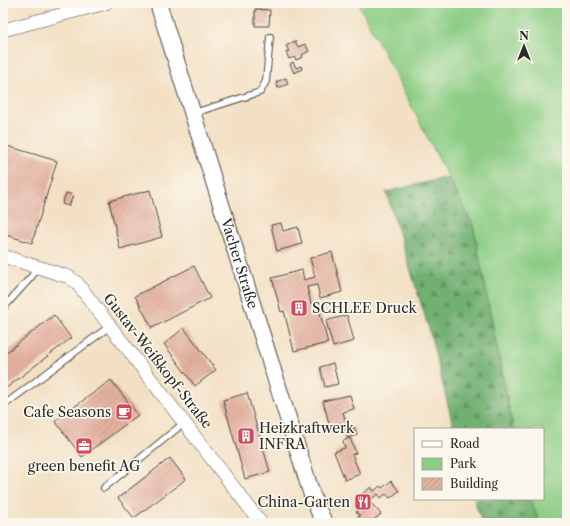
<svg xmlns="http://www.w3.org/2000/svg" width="570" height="526" font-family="'Libre Caslon Text',serif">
  <defs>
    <pattern id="forest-firs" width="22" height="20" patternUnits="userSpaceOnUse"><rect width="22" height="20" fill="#72b072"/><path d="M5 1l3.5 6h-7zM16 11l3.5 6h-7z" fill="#5e8f5e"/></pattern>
    <pattern id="building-hatch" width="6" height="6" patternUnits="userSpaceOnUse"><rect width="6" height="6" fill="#e4b19f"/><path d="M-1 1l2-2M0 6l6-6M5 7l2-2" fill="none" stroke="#c49889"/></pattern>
  </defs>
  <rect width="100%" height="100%" fill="#fbf7ec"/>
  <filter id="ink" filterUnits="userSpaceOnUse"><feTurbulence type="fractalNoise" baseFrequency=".025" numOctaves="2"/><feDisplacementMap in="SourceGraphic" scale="8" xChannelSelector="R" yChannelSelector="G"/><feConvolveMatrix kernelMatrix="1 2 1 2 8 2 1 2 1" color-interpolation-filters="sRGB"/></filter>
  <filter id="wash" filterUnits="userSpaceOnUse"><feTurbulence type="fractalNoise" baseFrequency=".012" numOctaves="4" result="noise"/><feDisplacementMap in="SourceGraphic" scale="16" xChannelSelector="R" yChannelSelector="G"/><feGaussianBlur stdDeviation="0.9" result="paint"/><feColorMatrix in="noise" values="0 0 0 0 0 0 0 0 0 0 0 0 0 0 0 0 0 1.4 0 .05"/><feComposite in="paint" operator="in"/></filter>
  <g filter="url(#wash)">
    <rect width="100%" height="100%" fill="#f3e0c4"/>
    <polygon fill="#8dcd85" stroke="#5c7c58" points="358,3 567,3 567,523 539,523 531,499 543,499 543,429 513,429 473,225"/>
    <g fill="url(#forest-firs)" stroke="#4e6e4e">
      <polygon points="448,177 473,225 513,429 454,429 429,329 386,192"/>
      <polygon points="474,499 531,499 539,523 482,523"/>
    </g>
    <g id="blocks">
      <g fill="url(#building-hatch)">
        <polygon points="255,9 270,10 269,26 255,26"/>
        <polygon points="295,41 298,47 305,44 309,51 302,55 303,57 296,60 294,57 289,59 286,52 289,51 286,46"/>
        <polygon points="293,62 296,68 301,66 302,69 294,73 290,64"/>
        <polygon points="286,78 288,84 278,88 276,82"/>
        <polygon points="7,146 57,161 32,243 3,234 3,160"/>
        <polygon points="150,190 162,237 120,249 109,201"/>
        <polygon points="66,193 73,195 69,206 62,204"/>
        <polygon points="281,223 283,231 298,227 302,244 277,251 271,225"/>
        <polygon points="332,252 342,292 320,298 317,285 307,287 311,304 317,302 328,343 294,351 284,311 281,312 272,278 302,270 304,280 315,277 310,258"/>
        <polygon points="194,266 210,298 152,328 135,296"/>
        <polygon points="54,315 71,338 5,389 3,387 3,355"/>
        <polygon points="347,315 354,341 333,347 326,321"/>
        <polygon points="184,328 216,370 195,386 164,344"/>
        <polygon points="333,363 338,384 325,387 320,367"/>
        <polygon points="111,380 138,415 82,457 55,421"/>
        <polygon points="247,393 270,472 245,479 223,400"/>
        <polygon points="350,395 354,409 343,412 347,427 331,431 323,401"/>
        <polygon points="354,427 357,435 347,438 344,429"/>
        <polygon points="350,438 356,453 352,454 360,474 345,480 334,452 345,448 343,441"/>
        <polygon points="170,458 186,479 134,518 118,498"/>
        <polygon points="391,481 399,491 390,498 386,494 381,498 378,494 369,501 381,514 370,523 351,523 360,516 356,512 362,506 356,499 371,487 374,491 380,486 382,488"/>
      </g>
    </g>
  </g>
  <g filter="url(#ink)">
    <use href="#blocks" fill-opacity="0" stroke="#494642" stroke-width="1"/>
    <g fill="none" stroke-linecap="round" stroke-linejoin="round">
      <g stroke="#494642" stroke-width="8">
        <g id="service">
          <polyline points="65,3 68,13"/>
          <polyline points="194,113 260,92 266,81 270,37"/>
          <polyline points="3,306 6,305 32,276 37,267"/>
          <polyline points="3,404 4,405 110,326"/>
          <polyline points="104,488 185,422"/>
        </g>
      </g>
      <g stroke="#494642" stroke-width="14">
        <g id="minor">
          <polyline points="3,30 106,3"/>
          <polyline points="3,256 69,277 77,283 261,523"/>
        </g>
      </g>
      <g stroke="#494642" stroke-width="18">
        <g id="tertiary">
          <path id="s1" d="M158,3L312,495L324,523"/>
        </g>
      </g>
      <use href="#service" stroke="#fff" stroke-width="6"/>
      <use href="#minor" stroke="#fff" stroke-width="13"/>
      <use href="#tertiary" stroke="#fff" stroke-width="16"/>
    </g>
  </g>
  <defs>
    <g id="building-square" transform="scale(0.9)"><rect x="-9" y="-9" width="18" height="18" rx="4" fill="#d1495b" stroke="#fbf7ec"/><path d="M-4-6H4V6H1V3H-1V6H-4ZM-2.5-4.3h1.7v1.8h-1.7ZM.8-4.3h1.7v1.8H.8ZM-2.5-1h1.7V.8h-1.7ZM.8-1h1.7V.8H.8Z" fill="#fff"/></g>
    <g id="cafe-square" transform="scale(0.9)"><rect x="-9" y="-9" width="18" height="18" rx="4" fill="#d1495b" stroke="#fbf7ec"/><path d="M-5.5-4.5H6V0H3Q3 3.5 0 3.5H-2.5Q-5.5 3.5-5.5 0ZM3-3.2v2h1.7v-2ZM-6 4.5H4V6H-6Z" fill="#fff"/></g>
    <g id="office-square" transform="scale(0.9)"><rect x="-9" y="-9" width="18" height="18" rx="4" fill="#d1495b" stroke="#fbf7ec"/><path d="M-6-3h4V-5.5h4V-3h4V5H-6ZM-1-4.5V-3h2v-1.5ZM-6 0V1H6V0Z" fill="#fff"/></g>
    <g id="restaurant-square" transform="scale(0.9)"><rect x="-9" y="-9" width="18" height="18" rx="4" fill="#d1495b" stroke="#fbf7ec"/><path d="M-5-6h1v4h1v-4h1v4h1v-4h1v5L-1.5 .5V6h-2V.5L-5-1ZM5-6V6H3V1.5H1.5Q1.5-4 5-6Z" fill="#fff"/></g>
  </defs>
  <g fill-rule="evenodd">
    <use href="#building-square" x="299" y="308"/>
    <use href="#cafe-square" x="124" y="412"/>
    <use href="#building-square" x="246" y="436"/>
    <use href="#office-square" x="84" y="446"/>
    <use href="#restaurant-square" x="363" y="502"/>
  </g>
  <g text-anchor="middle" stroke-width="3.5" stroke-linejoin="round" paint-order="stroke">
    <g font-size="14" fill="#2b2b2b" stroke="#fbf7ec">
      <text dy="5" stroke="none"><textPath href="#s1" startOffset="273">Vacher Straße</textPath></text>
      <text transform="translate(158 361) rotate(52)" y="5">Gustav-Weißkopf-Straße</text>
    </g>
    <g font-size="14" fill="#2b2b2b" stroke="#fbf7ec" text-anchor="start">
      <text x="312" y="313">SCHLEE Druck</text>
      <text x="111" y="417" text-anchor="end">Cafe Seasons</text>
      <text x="259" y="433">Heizkraftwerk<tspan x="259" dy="16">INFRA</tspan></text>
      <text x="84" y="471" text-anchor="middle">green benefit AG</text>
      <text x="350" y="507" text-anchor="end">China-Garten</text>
    </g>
  </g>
  <rect width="570" height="526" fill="none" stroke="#fbf7ec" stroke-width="16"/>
  <rect x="414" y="428" width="130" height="72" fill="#fbf7ec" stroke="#a8a59f"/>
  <rect x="422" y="441" width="20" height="6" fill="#ffffff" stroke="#a8a59f"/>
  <text x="450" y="448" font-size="12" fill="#2b2b2b">Road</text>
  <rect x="422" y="458" width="20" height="12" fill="#8dcd85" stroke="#a8a59f"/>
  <text x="450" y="468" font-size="12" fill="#2b2b2b">Park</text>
  <rect x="422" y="478" width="20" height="12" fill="url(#building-hatch)" stroke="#a8a59f"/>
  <text x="450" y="488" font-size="12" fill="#2b2b2b">Building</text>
  <g transform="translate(524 46)" stroke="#fbf7ec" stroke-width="3" paint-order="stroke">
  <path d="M0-3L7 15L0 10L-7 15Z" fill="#2b2b2b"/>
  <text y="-6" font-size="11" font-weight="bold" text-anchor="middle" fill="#2b2b2b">N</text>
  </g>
</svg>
